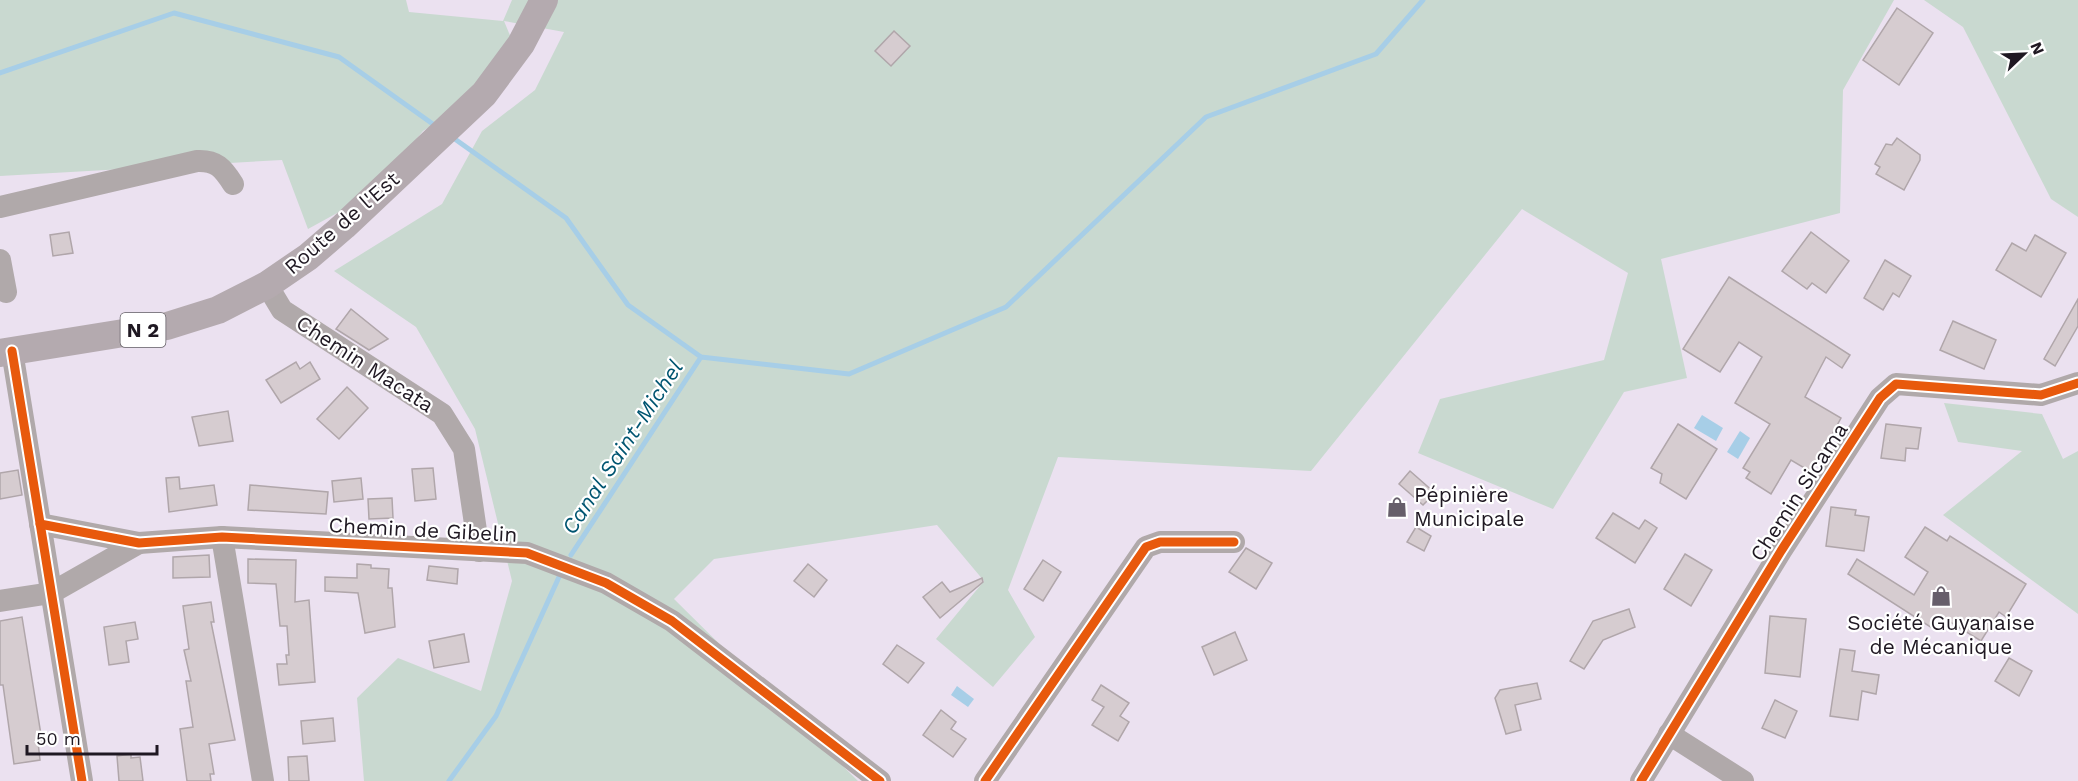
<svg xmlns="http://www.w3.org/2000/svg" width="2078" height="781" font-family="'Work Sans',sans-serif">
  <rect width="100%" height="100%" fill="#ebe1f0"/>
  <g fill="#c9d9d0">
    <polygon points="0,0 406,0 409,12 503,21 512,0 1894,0 1843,90 1840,213 1661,259 1687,378 1624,392 1553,509 1418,453 1440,399 1604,360 1628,273 1522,209 1311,471 1058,457 1008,590 1035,637 993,687 936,639 984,581 937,525 714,559 674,599 858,781 364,781 357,698 398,658 481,691 512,581 475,429 416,327 334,271 442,204 482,131 535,90 564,32 504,21 514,45 468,102 423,131 399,160 339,212 308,229 282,160 0,176"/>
    <polygon points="1924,0 2078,0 2078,217 2051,199 1963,27"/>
    <polygon points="1944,403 2042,414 2063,459 2078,451 2078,614 1943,515 2022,451 1958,442"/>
  </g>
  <g fill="#a7cee7">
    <polygon points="1702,415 1723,428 1716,441 1694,428"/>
    <polygon points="1740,431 1750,438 1738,459 1727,452"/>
    <polygon points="957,686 974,699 968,707 951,695"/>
  </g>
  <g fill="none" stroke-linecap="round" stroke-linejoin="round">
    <g stroke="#a7cee7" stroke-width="5">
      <polyline points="0,73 174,13 339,57 437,127"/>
      <polyline points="452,137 566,218 628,305 701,357 849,374 1006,307 1206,117 1376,54 1423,0"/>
      <polyline points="571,555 701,357"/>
      <polyline points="449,781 496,716 559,577"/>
    </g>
  </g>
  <g fill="#d6ccd0" stroke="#b0a6aa" stroke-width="1.5">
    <polygon points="1897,8 1933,33 1899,85 1863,60"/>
    <polygon points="894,31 910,46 891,66 875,51"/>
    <polygon points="1897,138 1920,155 1920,160 1904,190 1876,174 1880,167 1875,164 1886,144 1892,145"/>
    <polygon points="69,232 73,253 53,256 50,235"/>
    <polygon points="1811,232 1849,261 1826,293 1812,283 1807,289 1782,271"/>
    <polygon points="2035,235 2066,253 2041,297 1996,270 2012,243 2026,251"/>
    <polygon points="1885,260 1911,276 1899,297 1893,293 1883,310 1864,298"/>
    <polygon points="1729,277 1850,355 1842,368 1826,357 1805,397 1841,418 1818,460 1811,472 1791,460 1771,494 1746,478 1750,472 1743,468 1770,424 1735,403 1762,357 1739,342 1720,372 1683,349"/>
    <polygon points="2078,299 2078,326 2055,366 2044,359"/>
    <polygon points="351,309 388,339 369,350 336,329"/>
    <polygon points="1953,321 1996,340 1984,369 1940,350"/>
    <polygon points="296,362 300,369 310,362 320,379 281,403 266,380"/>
    <polygon points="347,387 368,408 339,439 317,419"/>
    <polygon points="228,411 233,441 199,446 192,417"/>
    <polygon points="1678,424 1717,449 1686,499 1660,483 1662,474 1651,468"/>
    <polygon points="1886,424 1921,428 1918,449 1906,448 1905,461 1881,458"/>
    <polygon points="433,468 436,499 415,501 412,469"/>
    <polygon points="18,470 22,495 0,499 0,473"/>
    <polygon points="1410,471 1435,493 1423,505 1399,484"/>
    <polygon points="179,477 180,489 214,485 217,505 169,512 166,478"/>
    <polygon points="361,478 363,499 334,502 332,481"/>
    <polygon points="250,485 328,492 326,514 248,510"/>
    <polygon points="392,498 393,518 369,519 368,499"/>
    <polygon points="1831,507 1856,510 1855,515 1869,517 1864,551 1826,546"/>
    <polygon points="1613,513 1639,529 1645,520 1657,528 1635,563 1596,538"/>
    <polygon points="1416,527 1431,536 1424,551 1407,542"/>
    <polygon points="1925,527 1947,541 1950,536 2026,584 2006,617 1999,612 1981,641 1939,615 1932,628 1848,574 1857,559 1914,595 1928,572 1905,557"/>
    <polygon points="1246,548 1272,563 1256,589 1229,572"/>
    <polygon points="1685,554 1712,570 1691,606 1664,589"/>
    <polygon points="209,555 210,577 173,578 173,557"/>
    <polygon points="248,559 296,560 295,602 309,600 315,682 279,685 277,664 287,664 286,655 289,655 287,626 280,626 276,584 248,583"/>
    <polygon points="1043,560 1061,572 1043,601 1024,589"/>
    <polygon points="357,564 371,565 371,568 389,569 388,588 392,588 395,627 365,633 358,593 325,591 325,577 357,578"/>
    <polygon points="808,564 827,580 814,597 794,581"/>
    <polygon points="429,566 458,569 457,584 427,580"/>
    <polygon points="982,578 983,582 940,618 923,597 942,582 950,592"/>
    <polygon points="211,602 214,622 211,622 235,740 209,744 214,774 210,774 211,781 187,781 180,729 193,727 186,681 191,681 184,650 189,649 183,606"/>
    <polygon points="1629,609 1635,627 1603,640 1584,669 1570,661 1593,621"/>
    <polygon points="1770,616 1806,619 1800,677 1765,673"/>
    <polygon points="22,617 42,741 38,742 40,760 14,764 3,685 0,685 0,621"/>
    <polygon points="135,622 138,639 126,641 129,662 109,665 104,627"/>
    <polygon points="1235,632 1247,660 1214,675 1202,647"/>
    <polygon points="464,634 469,662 434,668 429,641"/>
    <polygon points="897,645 924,663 908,683 883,664"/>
    <polygon points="1840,649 1855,651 1852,671 1879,675 1876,694 1862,691 1858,720 1830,716"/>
    <polygon points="2009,658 2032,671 2019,696 1995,681"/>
    <polygon points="1537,683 1541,699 1515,705 1521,730 1506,734 1495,698 1500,690"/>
    <polygon points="1101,685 1129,703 1120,716 1129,722 1118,741 1092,725 1104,707 1092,700"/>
    <polygon points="1775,700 1797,711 1785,738 1762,728"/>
    <polygon points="941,710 956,722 951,729 966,739 953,757 923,735"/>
    <polygon points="333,718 335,741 303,744 301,721"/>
    <polygon points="131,754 131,758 140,757 143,781 119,781 117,756"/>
    <polygon points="307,756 309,781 289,781 288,757"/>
  </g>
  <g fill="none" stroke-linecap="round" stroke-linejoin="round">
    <g stroke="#b0a9aa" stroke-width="22">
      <path d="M0,207L197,161C216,160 223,168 233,184"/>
      <polyline points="0,260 6,292"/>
      <polyline points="267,285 282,310 442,414 464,449 479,551"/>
      <polyline points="12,351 82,781"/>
      <polyline points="40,524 139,543 222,537 527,553 606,583 672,621 880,781"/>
      <polyline points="222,537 263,781"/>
      <polyline points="0,601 51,593 139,543"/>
      <polyline points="1669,734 1743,781"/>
      <polyline points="985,781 1146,547 1160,542 1234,542"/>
      <polyline points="1641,781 1781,551 1880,398 1896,384 2041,395 2078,383"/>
    </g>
    <polyline stroke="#b4aaaf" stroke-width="28" points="0,353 167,326 218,310 267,285 308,257 344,226 484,94 521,44 544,0"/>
    <g stroke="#fff" stroke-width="13">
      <g id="cycleway">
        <polyline points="12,351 82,781"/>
        <polyline points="40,524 139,543 222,537 527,553 606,583 672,621 880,781"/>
        <polyline points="985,781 1146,547 1160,542 1234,542"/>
        <polyline points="1641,781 1781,551 1880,398 1896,384 2041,395 2078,383"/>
      </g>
    </g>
    <use href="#cycleway" stroke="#e8590c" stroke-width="9"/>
  </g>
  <defs>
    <g id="shop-bare" transform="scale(1.62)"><path d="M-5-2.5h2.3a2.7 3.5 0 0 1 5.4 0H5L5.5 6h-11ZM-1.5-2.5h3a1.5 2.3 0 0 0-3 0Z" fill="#665e6a" stroke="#fff" stroke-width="2.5" paint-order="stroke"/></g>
  </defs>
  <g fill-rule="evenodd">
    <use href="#shop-bare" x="1397" y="507"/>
    <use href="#shop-bare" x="1941" y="596"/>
  </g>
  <g text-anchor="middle" stroke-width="4.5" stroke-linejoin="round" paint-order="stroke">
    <rect fill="#fff" stroke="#625d64" stroke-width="1.5" x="120.5" y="313" width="45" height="34" rx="4.5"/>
    <g font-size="20" font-weight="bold" fill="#1f1822">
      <text x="143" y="337">N 2</text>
    </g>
    <g font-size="21" fill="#1f1822" stroke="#fff">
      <text transform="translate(342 223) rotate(-41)" y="7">Route de l'Est</text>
      <text transform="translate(365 364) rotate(33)" y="7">Chemin Macata</text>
      <text transform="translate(1799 492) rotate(-57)" y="7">Chemin Sicama</text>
      <text transform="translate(423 530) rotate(3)" y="7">Chemin de Gibelin</text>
    </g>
    <g font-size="21" fill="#1f1822" stroke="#fff" text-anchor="start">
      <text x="1414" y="502">Pépinière<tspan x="1414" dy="24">Municipale</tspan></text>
      <text x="1941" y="630" text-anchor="middle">Société Guyanaise<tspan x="1941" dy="24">de Mécanique</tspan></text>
    </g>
    <g font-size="22" font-style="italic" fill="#005571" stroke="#fff">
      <text transform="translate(622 447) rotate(-57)" y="8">Canal Saint-Michel</text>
    </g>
  </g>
  <g transform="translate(2024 54) rotate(67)" stroke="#ffffff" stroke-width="4.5" paint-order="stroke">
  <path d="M0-4.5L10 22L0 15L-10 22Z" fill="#1f1822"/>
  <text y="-9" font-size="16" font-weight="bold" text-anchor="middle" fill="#1f1822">N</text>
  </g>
  <path d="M27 745v9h130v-9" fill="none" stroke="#1f1822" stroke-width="3"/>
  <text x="36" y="745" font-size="18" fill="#1f1822" stroke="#ffffff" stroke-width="4.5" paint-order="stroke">50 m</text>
</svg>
